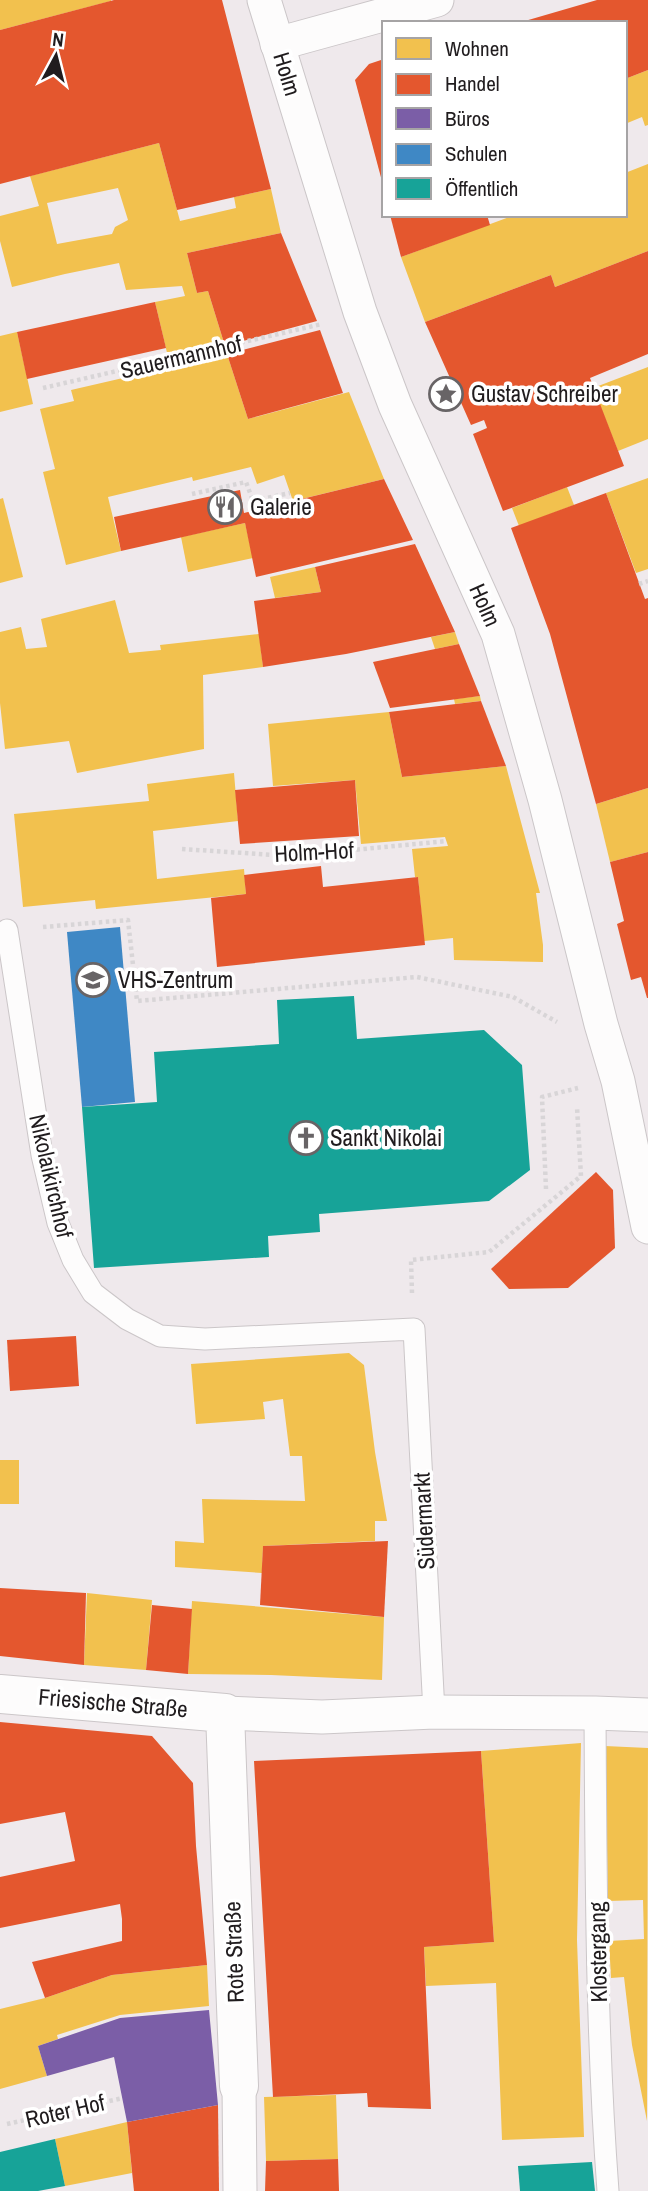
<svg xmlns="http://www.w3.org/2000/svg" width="648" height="2191" font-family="'Archivo Narrow',sans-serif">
  <rect width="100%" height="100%" fill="#efe9ec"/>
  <g fill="#f2c14e" fill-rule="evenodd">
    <polygon points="0,0 111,0 111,1 0,30"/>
    <polygon points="648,70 648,125 645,126 642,117 625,124 625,79"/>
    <path d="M159,143L180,221L236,208L234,197L271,189L281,233L187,253L197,293L208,291L225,346L168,357L155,302L185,296L182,286L126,290L119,263L65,274L12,287L0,241V216L39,206L30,176ZM118,188L128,220L115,227L112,234L57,244L47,203Z"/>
    <polygon points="648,164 648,251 555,287 551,275 425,322 401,257 515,215 625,215 625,173"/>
    <polygon points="17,332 33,404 0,412 0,336"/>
    <polygon points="227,354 248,419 349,392 384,479 293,501 284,475 257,484 251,467 193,481 192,477 108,497 121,551 66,565 43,472 55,469 40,409 74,401 71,390"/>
    <polygon points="648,367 648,439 618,451 593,388"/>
    <polygon points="648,478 648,569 636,573 606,493"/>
    <polygon points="567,487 574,505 519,526 512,508"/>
    <polygon points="3,498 23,577 0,583 0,499"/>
    <polygon points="245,523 253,558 188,572 181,537"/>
    <polygon points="315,567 321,592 275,598 270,577"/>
    <polygon points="115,600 129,653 161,650 160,645 259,634 263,667 203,675 204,749 77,773 69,741 5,749 0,703 0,632 21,627 26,649 47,647 41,619"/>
    <polygon points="455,632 459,644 435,649 431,637"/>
    <polygon points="480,696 481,701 455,704 454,699"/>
    <polygon points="389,712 402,777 506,766 540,893 536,893 543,945 543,962 454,960 453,938 424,941 418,877 415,877 412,849 448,846 445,837 361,844 355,780 273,786 268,724"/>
    <polygon points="234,773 238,821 153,831 157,879 244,869 246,894 96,909 95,900 23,907 14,814 149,801 147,784"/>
    <polygon points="648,788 648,852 610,862 596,804"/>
    <polygon points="349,1353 364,1365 375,1452 387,1521 375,1521 375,1541 263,1546 262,1573 175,1567 175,1541 204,1543 202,1499 305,1501 302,1456 290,1456 283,1399 263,1402 265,1419 196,1424 191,1364"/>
    <rect x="0" y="1460" width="19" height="44"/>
    <polygon points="87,1593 152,1600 146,1670 84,1665"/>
    <polygon points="192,1601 384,1617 382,1680 271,1675 188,1674"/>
    <polygon points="581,1743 577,1940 584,2137 502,2140 496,1983 426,1986 424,1947 494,1942 481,1751"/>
    <polygon points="605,1746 648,1748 647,2121 632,2045 624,1977 611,1978 609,1941 644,1939 643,1900 608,1901"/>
    <polygon points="207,1965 209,2006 120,2015 57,2035 58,2039 38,2046 47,2076 0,2089 0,2009 45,1998 112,1975"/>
    <polygon points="336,2095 338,2159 266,2161 264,2097"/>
    <polygon points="127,2122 132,2173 65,2186 55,2139"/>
  </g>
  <g fill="#e4572e">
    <polygon points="114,0 222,0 271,189 177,210 159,143 0,184 0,30"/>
    <polygon points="597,0 648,0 648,70 625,79 625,23 518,23"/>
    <polygon points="384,59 384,184 383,185 355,80 369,64"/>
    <polygon points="390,215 487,215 490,225 401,257"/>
    <polygon points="281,233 317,321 225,346 208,291 197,293 187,253"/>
    <polygon points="648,251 648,354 590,378 624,466 503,511 473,434 487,428 484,420 471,425 425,322 551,275 555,287"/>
    <polygon points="155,302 166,348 27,379 17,332"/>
    <polygon points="320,330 343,393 248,419 227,354"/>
    <polygon points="384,479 413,540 256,577 245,523 121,551 114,517 240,490 244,513"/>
    <polygon points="606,493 645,599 648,598 648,788 596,804 550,634 511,528"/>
    <polygon points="415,544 455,632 346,654 263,667 254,601 321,592 315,567"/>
    <polygon points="459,644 480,696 390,708 373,662"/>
    <polygon points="481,701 506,766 402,777 389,712"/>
    <polygon points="355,780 359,836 240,844 235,790"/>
    <polygon points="648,852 648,998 647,998 641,977 631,980 617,924 624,921 610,862"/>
    <polygon points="321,866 323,887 418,877 425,945 217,967 211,898 246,894 244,875"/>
    <polygon points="596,1172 613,1190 615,1248 568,1288 509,1289 491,1269"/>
    <polygon points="76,1336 79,1386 10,1391 7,1340"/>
    <polygon points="388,1541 384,1617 260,1605 263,1546"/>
    <polygon points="0,1588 86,1593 84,1665 0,1656"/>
    <polygon points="152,1605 192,1609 188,1674 146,1670"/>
    <polygon points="0,1722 152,1736 193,1783 196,1846 207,1965 112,1975 45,1998 32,1962 122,1941 122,1919 120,1904 0,1928 0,1877 75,1861 65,1812 0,1824"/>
    <polygon points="481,1751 494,1942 424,1947 431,2109 368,2107 367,2093 273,2097 254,1761"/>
    <polygon points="218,2105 219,2191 134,2191 127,2122"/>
    <polygon points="338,2159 339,2191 265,2191 266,2161"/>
  </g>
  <polygon fill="#7b5ea7" points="209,2010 218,2105 127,2122 114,2057 47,2076 38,2046 120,2018"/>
  <polygon fill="#3f88c5" points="120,927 135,1102 82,1107 67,932"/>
  <g fill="#17a398">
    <polygon points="354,996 357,1039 484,1030 522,1065 530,1170 489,1201 319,1214 320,1232 268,1236 269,1257 94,1268 82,1107 157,1102 154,1052 279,1044 277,1000"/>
    <polygon points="55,2139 65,2186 38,2191 0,2191 0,2152"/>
    <polygon points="592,2162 595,2191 520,2191 518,2166"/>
  </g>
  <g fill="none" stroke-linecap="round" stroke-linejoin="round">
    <g stroke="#cbc6c8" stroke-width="23">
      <g id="service">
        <polyline points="7,930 42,1155 58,1223 73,1260 93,1293 127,1319 160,1336 205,1339 414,1329 434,1712"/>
        <path d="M595,1713C596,1872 596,2032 608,2191"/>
      </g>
    </g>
    <g stroke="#cbc6c8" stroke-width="35">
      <g id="pedestrian">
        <polyline points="264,0 360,312 395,405 498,634 545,800 601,1024 618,1081 648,1227"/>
        <polyline points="277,44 437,0"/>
        <polyline points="225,1713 322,1717 434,1712 595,1713 648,1715"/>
        <polyline points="239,2086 240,2191"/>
      </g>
    </g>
    <g stroke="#cbc6c8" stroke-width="40">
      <polyline id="minor" points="0,1694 225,1713 239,2086"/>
    </g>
    <g stroke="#d8d5d7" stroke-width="4.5" stroke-dasharray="3.5 3.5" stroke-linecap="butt">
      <polyline points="43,388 322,324"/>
      <polyline points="432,391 453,383"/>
      <polyline points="192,494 246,482 253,501 290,493"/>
      <polyline points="639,584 648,581"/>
      <polyline points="182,849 290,856 447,841"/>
      <polyline points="43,927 128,920 137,1001 417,977 513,997 557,1022"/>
      <polyline points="546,1189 542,1097 578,1088"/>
      <polyline points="412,1293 411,1260 489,1252 581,1176 577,1107"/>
      <polyline points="7,2124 123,2098"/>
    </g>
    <use href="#service" stroke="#fdfcfc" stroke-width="21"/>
    <use href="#pedestrian" stroke="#fdfcfc" stroke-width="33"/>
    <use href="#minor" stroke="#fdfcfc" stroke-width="38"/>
  </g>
  <defs>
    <g id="sight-ring" transform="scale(1.75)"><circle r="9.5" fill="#fff" stroke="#686466" stroke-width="1.5"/><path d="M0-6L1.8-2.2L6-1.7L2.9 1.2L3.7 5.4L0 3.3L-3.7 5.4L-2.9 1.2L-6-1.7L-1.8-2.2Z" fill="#686466"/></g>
    <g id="restaurant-ring" transform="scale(1.75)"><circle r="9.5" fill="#fff" stroke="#686466" stroke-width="1.5"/><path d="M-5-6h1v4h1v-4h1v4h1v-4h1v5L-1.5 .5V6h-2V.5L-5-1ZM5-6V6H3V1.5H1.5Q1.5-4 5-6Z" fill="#686466"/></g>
    <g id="university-ring" transform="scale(1.75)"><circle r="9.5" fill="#fff" stroke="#686466" stroke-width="1.5"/><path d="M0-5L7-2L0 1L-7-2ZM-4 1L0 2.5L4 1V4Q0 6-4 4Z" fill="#686466"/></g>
    <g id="church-ring" transform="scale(1.75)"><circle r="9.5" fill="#fff" stroke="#686466" stroke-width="1.5"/><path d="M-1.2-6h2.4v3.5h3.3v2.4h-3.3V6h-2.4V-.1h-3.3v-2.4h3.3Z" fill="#686466"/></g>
  </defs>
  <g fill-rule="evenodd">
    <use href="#sight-ring" x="446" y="394"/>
    <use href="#restaurant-ring" x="225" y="507"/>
    <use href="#university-ring" x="93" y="980"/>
    <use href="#church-ring" x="306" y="1138"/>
  </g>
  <g text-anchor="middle" stroke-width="7" stroke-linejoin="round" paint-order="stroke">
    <g font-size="23" fill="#201c1e" stroke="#fff">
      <text transform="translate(287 74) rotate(73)" y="8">Holm</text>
      <text transform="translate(181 357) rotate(-13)" y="8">Sauermannhof</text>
      <text transform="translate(485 605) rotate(66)" y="8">Holm</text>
      <text transform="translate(314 852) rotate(-3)" y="8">Holm-Hof</text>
      <text transform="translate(51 1176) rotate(77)" y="8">Nikolaikirchhof</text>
      <text transform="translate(424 1521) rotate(-93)" y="8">Südermarkt</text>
      <text transform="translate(113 1703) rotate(5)" y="8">Friesische Straße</text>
      <text transform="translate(234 1952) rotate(-92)" y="8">Rote Straße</text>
      <text transform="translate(598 1952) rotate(-91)" y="8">Klostergang</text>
      <text transform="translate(65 2111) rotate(-13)" y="8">Roter Hof</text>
    </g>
    <g font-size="23" fill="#201c1e" stroke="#fff" text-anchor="start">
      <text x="471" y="402">Gustav Schreiber</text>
      <text x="250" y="515">Galerie</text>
      <text x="118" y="988">VHS-Zentrum</text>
      <text x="330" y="1146">Sankt Nikolai</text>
    </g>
  </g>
  <rect x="382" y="21" width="245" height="196" fill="#ffffff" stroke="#a6a4a5" stroke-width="2"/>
  <rect x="396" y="38" width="35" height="21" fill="#f2c14e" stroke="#a6a4a5" stroke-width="2"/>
  <text x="445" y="56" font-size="21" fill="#201c1e">Wohnen</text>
  <rect x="396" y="74" width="35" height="21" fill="#e4572e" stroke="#a6a4a5" stroke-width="2"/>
  <text x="445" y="91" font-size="21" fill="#201c1e">Handel</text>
  <rect x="396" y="108" width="35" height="21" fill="#7b5ea7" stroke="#a6a4a5" stroke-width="2"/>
  <text x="445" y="126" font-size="21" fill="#201c1e">Büros</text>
  <rect x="396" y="144" width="35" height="21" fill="#3f88c5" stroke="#a6a4a5" stroke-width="2"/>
  <text x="445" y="161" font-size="21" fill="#201c1e">Schulen</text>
  <rect x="396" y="178" width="35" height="21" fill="#17a398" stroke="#a6a4a5" stroke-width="2"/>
  <text x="445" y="196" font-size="21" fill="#201c1e">Öffentlich</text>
  <g transform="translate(56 56) rotate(7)" stroke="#ffffff" stroke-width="5" paint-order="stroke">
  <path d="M0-5L12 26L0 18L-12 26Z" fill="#201c1e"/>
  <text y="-10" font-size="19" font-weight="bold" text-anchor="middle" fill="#201c1e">N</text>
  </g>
</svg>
